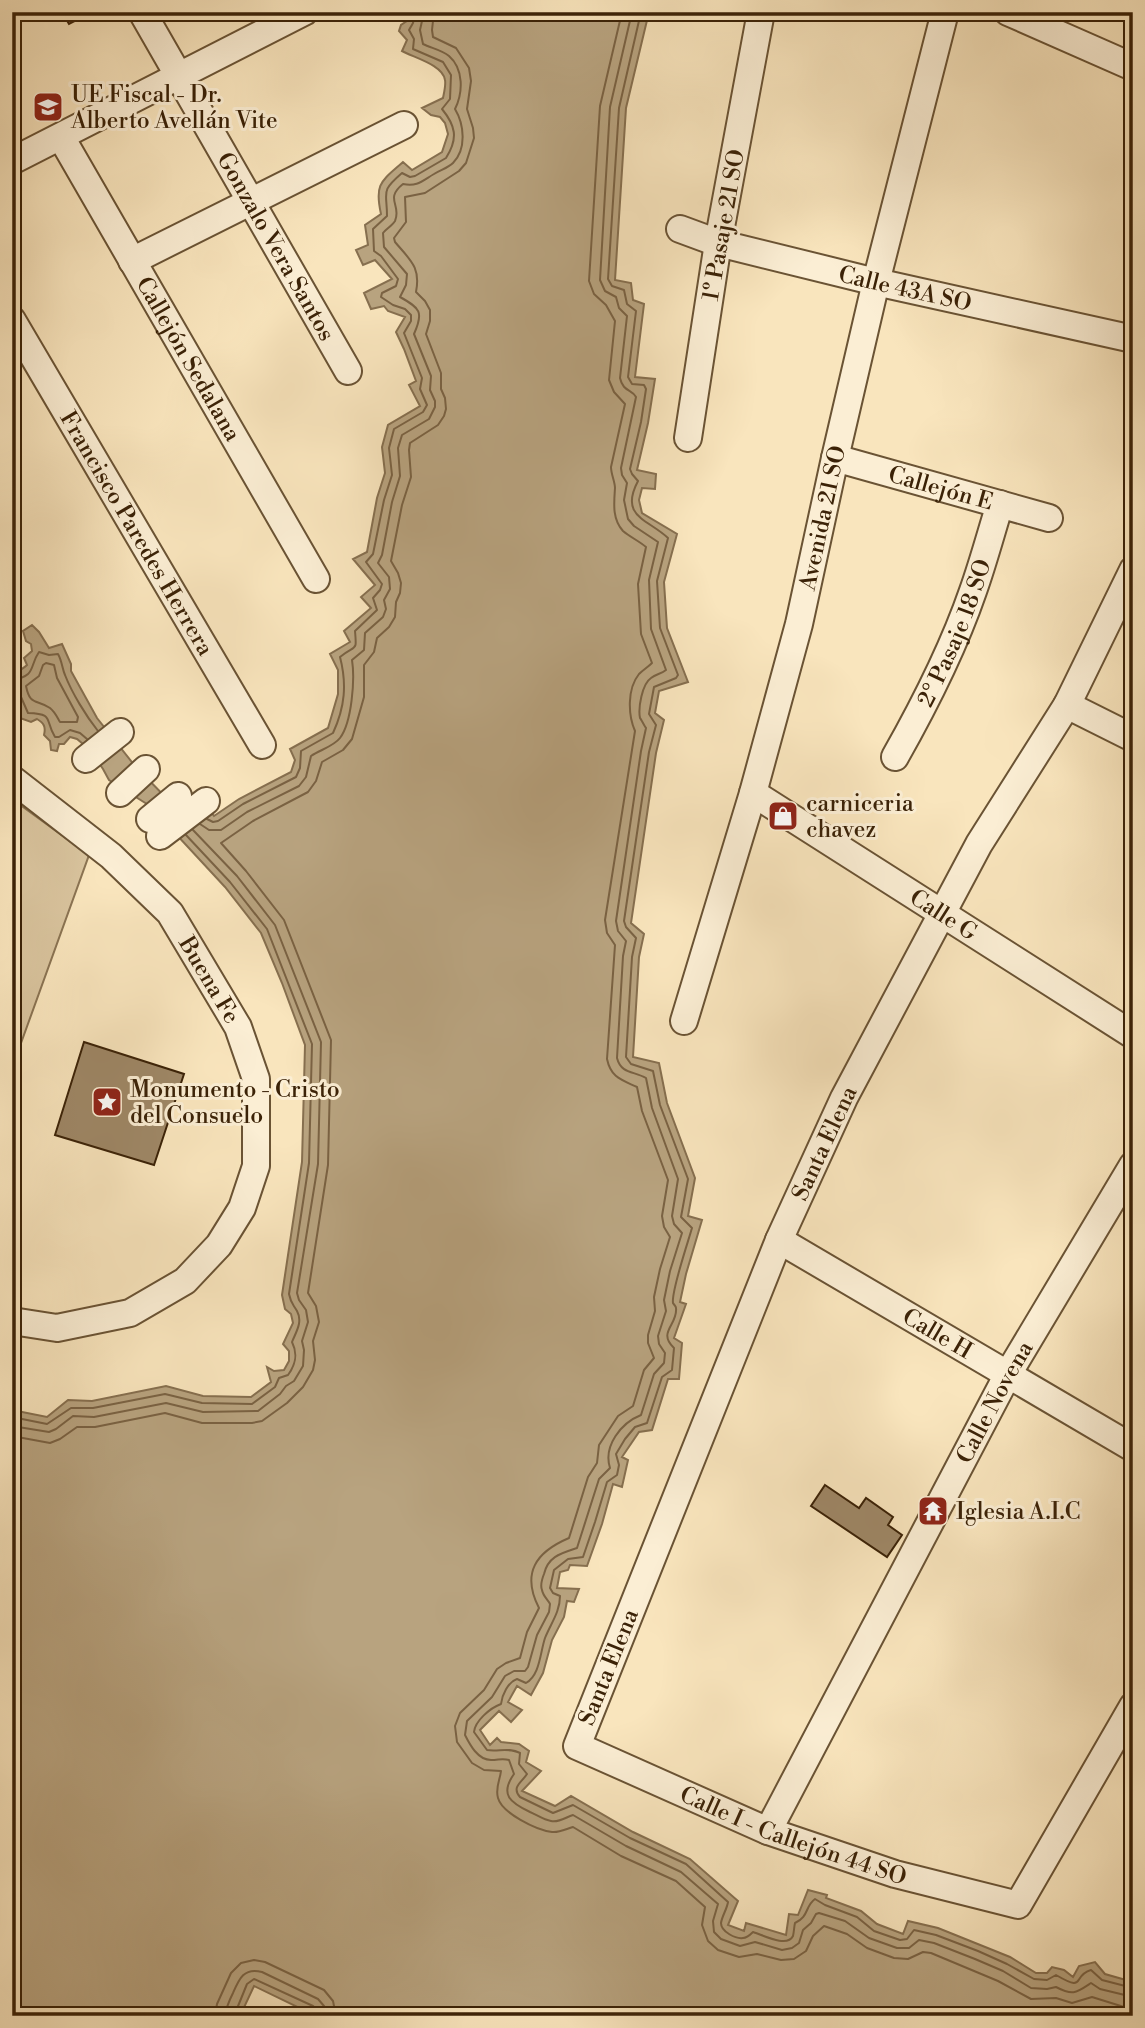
<svg xmlns="http://www.w3.org/2000/svg" width="1145" height="2028" font-family="'Libre Bodoni',serif">
  <rect width="100%" height="100%" fill="#f9e5bd"/>
  <filter id="stains"><feTurbulence type="fractalNoise" baseFrequency=".00286" numOctaves="4"/><feColorMatrix values="0 0 0 0 .2 0 0 0 0 .09 0 0 0 0 .02 0 0 0 .5 -.17"/></filter>
  <radialGradient id="worn" r=".72"><stop offset=".6" stop-color="#630" stop-opacity="0"/><stop offset="1" stop-color="#630" stop-opacity=".3"/></radialGradient>
  <polygon fill="#d9c49e" stroke="#8a7352" stroke-width="2" points="12,799 89,855 12,1068"/>
  <path fill="#b8a37f" stroke="#866f4f" stroke-width="2" d="M409,12H649L626,108L615,280L631,283L633,300L644,304L635,377L655,379L648,423L637,470L656,474L655,489L642,488L639,500L642,513L677,534L664,582L667,628L688,682L659,691L655,713L664,720L656,753L631,923L644,934L639,957L633,1057L659,1063L667,1103L695,1178L688,1216L702,1220L686,1274L680,1302L686,1304L674,1338L682,1343L679,1379H668L652,1430L639,1432L622,1457L628,1460L622,1487L613,1484L602,1524L587,1566L570,1565L568,1570L560,1572L557,1588L579,1589L574,1602L567,1601L564,1617L552,1640L543,1673L531,1695L517,1686L508,1702L522,1710L511,1722L499,1711L480,1730L490,1745L497,1738L501,1742L519,1744L529,1751L526,1762L541,1771L522,1791L555,1806L571,1796L633,1832L690,1859L738,1901L728,1925L744,1931L746,1923L786,1935L789,1914L798,1915L808,1890L827,1895L826,1898L861,1911L877,1924L903,1934L908,1921L938,1928L1010,1957L1036,1973H1047L1052,1967L1064,1970L1073,1977L1079,1966L1095,1962L1105,1974L1133,1982V2016H309L310,2013L254,1986L240,2016H12V1410L47,1417L68,1400L92,1401L166,1386L203,1396L251,1397L271,1382L267,1367L274,1371L284,1370L289,1361V1351L283,1344L293,1323L291,1314L285,1309L282,1295L302,1162L305,1045L282,983L261,933L225,887L150,806L109,780L103,769L90,750L77,739L70,737L64,744H59L57,751L51,750L50,741L44,735C46,727 44,723 37,719L31,722L20,718C19,706 9,696 14,687C7,674 20,672 27,665L24,658L32,651L31,644L26,641L23,631L32,625L39,632L49,648L62,644L71,664V671L97,718L135,766L182,814L201,799L214,816L239,799L291,772L295,760L290,749L328,728L338,694V670L330,654L350,642L344,631L371,608L361,597L375,585L353,559L367,552L377,498L385,473L382,447L388,425L420,406L409,385L416,381L404,349L396,332L405,317L388,311L384,306L371,309L364,293L392,279L375,260L363,265L356,250L368,245L365,225L381,214C374,183 382,181 403,162L412,170L442,152L448,134L445,123L440,117L431,115L422,108L443,98C444,93 446,85 445,80C443,65 415,58 402,51L407,40L399,31L401,25L407,21Z"/>
  <g fill="none" stroke-linecap="round" stroke-linejoin="round">
    <g stroke="#7a6243" stroke-width="2">
      <path d="M622,12L600,106L589,281L594,294L606,305L615,321L609,380L614,392L625,404L611,467C611,474 615,482 615,488C614,503 612,519 623,531C630,537 639,541 646,547L638,584L641,634L652,663C648,667 643,670 639,674C627,689 628,715 635,731L605,920L607,933L615,945L607,1059C611,1078 622,1080 637,1087L642,1111L668,1180L662,1216L664,1227L670,1237L660,1269L654,1297L655,1311L648,1335V1343L654,1358L644,1370L633,1406L618,1416L599,1445L597,1463L588,1477L569,1538C536,1552 521,1573 539,1608L527,1632L520,1658L506,1663L497,1669L484,1690L460,1713L455,1726L457,1742L472,1763L484,1770L501,1771C500,1780 495,1788 498,1798C502,1813 536,1830 552,1832C559,1833 566,1829 573,1827L621,1856L676,1881L705,1907L702,1925L708,1941L718,1950L739,1957L757,1954L781,1960L794,1959L806,1951L813,1936L824,1926L847,1934L867,1948L894,1958L908,1959L923,1952L931,1953L998,1981L1031,1999L1056,1998L1072,2003L1092,1997L1124,2007H1133"/>
      <path d="M632,12L610,107L600,280L605,291L616,297L619,308L627,316L620,378C623,392 632,389 636,397L621,468L622,475L627,483L624,500L628,519L634,526L658,542L649,580L651,629L666,670C661,674 656,674 651,678C642,684 638,708 640,718C641,719 645,727 646,728L641,751L616,921L618,931L626,941L623,956L617,1058C621,1074 634,1071 646,1078L652,1108L678,1179L672,1216L674,1224L682,1233L670,1271L664,1300L666,1311L658,1336L659,1344L665,1353L664,1363L654,1374L641,1415C621,1423 603,1446 610,1468L599,1479L577,1548C562,1553 548,1556 544,1574C542,1579 540,1585 542,1590C543,1596 548,1600 550,1604L549,1612L537,1635L528,1667L525,1671H514L505,1676L492,1697L467,1721L465,1735C470,1745 478,1760 491,1760C499,1760 502,1758 509,1760L514,1774C499,1795 511,1803 530,1812C537,1815 544,1820 551,1821C559,1823 566,1817 573,1815L626,1846L681,1872L718,1904L713,1921L714,1932L721,1939L740,1946L755,1942L782,1950L792,1948L799,1943L803,1930L811,1923L816,1914L819,1913L845,1921L869,1938L897,1948H909L919,1940L934,1943L975,1959L1003,1971L1031,1988L1047,1989L1056,1987C1073,1996 1076,1993 1091,1983L1100,1989L1133,1997"/>
      <path d="M641,12L619,108L608,279L612,286L624,290L627,304L636,311L628,377L632,384L644,385L646,389L641,422L630,469L632,474L638,481C619,517 648,519 668,538L657,581L660,628L678,675L676,678L654,687L649,714L656,725L649,752L624,921L626,927L636,938L632,957L626,1057L631,1064L653,1071L660,1105L688,1179L681,1217L692,1228C688,1242 671,1292 673,1303C674,1305 676,1306 676,1308C678,1325 657,1332 674,1348L672,1370L662,1377L647,1423L635,1427L625,1439L616,1454L619,1465L617,1475L607,1482L595,1522L583,1557L568,1559L554,1570L550,1588L553,1593L560,1596C560,1612 551,1623 545,1638C540,1653 540,1675 526,1683L517,1679C508,1682 502,1695 501,1704C490,1708 475,1721 474,1732L487,1750C498,1752 509,1747 520,1753L519,1764L527,1774C522,1782 511,1787 520,1797L553,1813L573,1805L630,1838L686,1864L728,1902C727,1909 722,1916 721,1923C721,1932 736,1939 743,1938C746,1938 751,1934 753,1932C763,1935 787,1948 793,1936C794,1932 794,1927 795,1923C809,1917 805,1906 815,1899L825,1905L857,1917L874,1931L900,1940L907,1939L914,1930L936,1935L978,1951L1007,1964L1034,1979L1047,1980L1056,1975C1087,1993 1071,1976 1091,1970L1102,1980L1133,1988"/>
      <path d="M46,663L54,665L57,678L78,717L77,722H60C57,717 55,712 50,708C36,699 30,706 26,686L39,676L43,665Z"/>
      <path d="M12,680C37,676 29,666 39,652L49,655L58,654C62,661 62,668 65,675C72,693 86,716 98,731"/>
      <path d="M12,694L21,697L28,713C55,714 44,719 55,737H59L70,730L80,733L87,739"/>
      <path d="M207,819L213,822L218,821L243,804L296,777L300,768L301,751L333,733C345,707 347,684 340,657C356,644 357,653 355,631L377,610L373,598L380,590L382,584L366,562L373,554L384,500L392,475L389,448L394,429L423,412L427,405L420,389L422,378L404,333L411,321V315L405,309L393,305L381,297L382,293L396,286L398,279L381,256L374,251L373,229L387,216C387,191 380,192 402,173L410,177L415,176L446,158C459,138 455,125 442,109L450,99L451,75L443,62L413,49L414,39L409,30L413,23L415,12"/>
      <path d="M200,824L209,830H221L247,812L299,786L306,777L311,756C320,750 334,746 340,738C352,722 355,679 352,660L364,650L365,633L383,617L386,609L384,600L390,589L389,577L378,563L382,555L392,502L400,476L398,448L402,435L429,419L435,407V401L430,390L431,376L414,334C424,312 420,308 400,297L406,285L407,274L384,247L383,233C386,229 392,226 395,221C402,205 384,199 403,184C417,187 422,181 434,174C440,170 448,168 453,163C467,149 464,124 455,109C463,93 464,69 449,56C442,50 431,48 423,44L420,30L424,12"/>
      <path d="M12,1417L47,1424L71,1408H93L165,1394L202,1403L252,1404L275,1387L279,1378L288,1375C296,1364 298,1354 292,1342C296,1332 303,1322 297,1311C293,1304 291,1304 289,1294L309,1163L312,1044L267,929L230,882L186,835"/>
      <polyline points="12,1426 49,1432 56,1429 73,1416 94,1417 166,1403 203,1412 258,1411 280,1394 286,1386 294,1381 303,1366 304,1350 302,1341 308,1322 306,1310 299,1300 297,1293 318,1164 321,1042 275,925 237,876 193,830"/>
      <path d="M12,1436L50,1443L60,1439L77,1427H95L165,1413L202,1423H252L262,1421L287,1403L303,1387L313,1370L315,1360L313,1341L319,1322L316,1306L308,1293L328,1165L331,1040L284,920L246,871L221,843L253,821L308,792L316,781L322,762L343,750L352,739L364,697V665L374,652L377,638L389,627L395,617L396,602L400,593L401,583L398,573L391,561L402,505L411,477L409,450L410,443L438,425L444,416L446,409L445,398L441,389V373L426,334L430,321V310L425,301L416,292C421,267 410,260 395,242L394,238L406,222L405,197L425,193L459,171L466,163L474,138L473,128L467,109L471,81L469,68L456,48L433,37L432,30L434,12"/>
      <polyline points="215,2016 217,2004 231,1973 241,1963 254,1960 265,1962 324,1990 333,2001 336,2016"/>
      <path d="M225,2016C226,2007 229,2001 233,1993C239,1979 244,1967 262,1972L318,1999L324,2006L326,2016"/>
      <polyline points="234,2016 247,1984 254,1979 313,2006 317,2010 317,2016"/>
    </g>
  </g>
  <g fill="#9e8766" stroke="#3b2207" stroke-width="2">
    <polygon points="62,12 92,12 69,24"/>
    <polygon points="84,1042 184,1074 154,1165 55,1135"/>
    <polygon points="825,1485 859,1508 866,1498 893,1517 888,1525 902,1535 887,1557 811,1506"/>
  </g>
  <g fill="none" stroke-linecap="round" stroke-linejoin="round">
    <g stroke="#6a5334" stroke-width="30">
      <g id="minor">
        <path id="s1" d="M142,12L348,371"/>
        <polyline points="1008,12 1133,67"/>
        <path id="s2" d="M61,137L316,579"/>
        <polyline points="12,161 304,12"/>
        <path id="s3" d="M680,229L718,243L876,282L1133,339"/>
        <polyline points="132,261 404,125"/>
        <path id="s4" d="M12,320L262,745"/>
        <polyline points="688,438 718,243 761,12"/>
        <path id="s5" d="M835,458L1049,518"/>
        <path id="s6" d="M1133,570L1067,705L979,844L844,1098L779,1240L577,1746L768,1831L895,1874L1018,1905L1133,1706"/>
        <polyline points="1067,705 1133,738"/>
        <path id="s7" d="M895,757C925,704 953,649 973,591C983,563 991,533 1000,504"/>
        <polyline points="86,759 120,732"/>
        <path id="s8" d="M12,779L111,856L170,913L238,1027L256,1079V1166L242,1208L219,1245L185,1281L130,1313L57,1328L12,1321"/>
        <polyline points="120,793 146,769"/>
        <path id="s9" d="M753,793L1133,1035"/>
        <polyline points="150,819 178,796"/>
        <polyline points="160,836 206,801"/>
        <path id="s10" d="M684,1021L753,793L799,624L835,458L876,282L945,12"/>
        <path id="s11" d="M779,1240L1133,1448"/>
        <path id="s12" d="M768,1831L1008,1374L1133,1165"/>
      </g>
    </g>
    <use href="#minor" stroke="#fbeed4" stroke-width="26"/>
  </g>
  <defs>
    <g id="school-square" transform="scale(1.575)"><rect x="-9" y="-9" width="18" height="18" rx="4" fill="#8f2418" stroke="#fbeed4"/><path d="M0-5L7-2L0 1L-7-2ZM-4 1L0 2.5L4 1V4Q0 6-4 4Z" fill="#fff"/></g>
    <g id="shop-square" transform="scale(1.575)"><rect x="-9" y="-9" width="18" height="18" rx="4" fill="#8f2418" stroke="#fbeed4"/><path d="M-5-2.5h2.3a2.7 3.5 0 0 1 5.4 0H5L5.5 6h-11ZM-1.5-2.5h3a1.5 2.3 0 0 0-3 0Z" fill="#fff"/></g>
    <g id="sight-square" transform="scale(1.575)"><rect x="-9" y="-9" width="18" height="18" rx="4" fill="#8f2418" stroke="#fbeed4"/><path d="M0-6L1.8-2.2L6-1.7L2.9 1.2L3.7 5.4L0 3.3L-3.7 5.4L-2.9 1.2L-6-1.7L-1.8-2.2Z" fill="#fff"/></g>
    <g id="temple-square" transform="scale(1.575)"><rect x="-9" y="-9" width="18" height="18" rx="4" fill="#8f2418" stroke="#fbeed4"/><path d="M0-6L5-2H3V0L6.5 2.5H4V6H1.5V3h-3V6H-4V2.5H-6.5L-3 0V-2H-5Z" fill="#fff"/></g>
  </defs>
  <g fill-rule="evenodd">
    <use href="#school-square" x="48" y="107"/>
    <use href="#shop-square" x="783" y="816"/>
    <use href="#sight-square" x="107" y="1102"/>
    <use href="#temple-square" x="933" y="1511"/>
  </g>
  <g text-anchor="middle" stroke-width="6" stroke-linejoin="round" paint-order="stroke">
    <g font-size="23" fill="#3b2207" stroke="#fbeed4" text-anchor="start">
      <text x="71" y="102">UE Fiscal - Dr.<tspan x="71" dy="26">Alberto Avellán Vite</tspan></text>
      <text x="806" y="811">carniceria<tspan x="806" dy="26">chavez</tspan></text>
      <text x="130" y="1097">Monumento - Cristo<tspan x="130" dy="26">del Consuelo</tspan></text>
      <text x="956" y="1519">Iglesia A.I.C</text>
    </g>
    <g font-size="23" fill="#3b2207" stroke="#fbeed4">
      <text transform="translate(723 225) rotate(-80)" y="8">1º Pasaje 21 SO</text>
      <text dy="8" stroke="none"><textPath href="#s1" startOffset="270">Gonzalo Vera Santos</textPath></text>
      <text dy="8" stroke="none"><textPath href="#s3" startOffset="233">Calle 43A SO</textPath></text>
      <text dy="8" stroke="none"><textPath href="#s2" startOffset="256">Callejón Sedalana</textPath></text>
      <text dy="8" stroke="none"><textPath href="#s5" startOffset="110">Callejón E</textPath></text>
      <text dy="8" stroke="none"><textPath href="#s10" startOffset="522">Avenida 21 SO</textPath></text>
      <text dy="8" stroke="none"><textPath href="#s4" startOffset="247">Francisco Paredes Herrera</textPath></text>
      <text dy="8" stroke="none"><textPath href="#s7" startOffset="138">2° Pasaje 18 SO</textPath></text>
      <text dy="8" stroke="none"><textPath href="#s9" startOffset="226">Calle G</textPath></text>
      <text dy="8" stroke="none"><textPath href="#s8" startOffset="285">Buena Fe</textPath></text>
      <text transform="translate(824 1143) rotate(-65)" y="8">Santa Elena</text>
      <text dy="8" stroke="none"><textPath href="#s11" startOffset="184">Calle H</textPath></text>
      <text dy="8" stroke="none"><textPath href="#s12" startOffset="485">Calle Novena</textPath></text>
      <text transform="translate(608 1667) rotate(-68)" y="8">Santa Elena</text>
      <text dy="8" stroke="none"><textPath href="#s6" startOffset="1538">Calle I - Callejón 44 SO</textPath></text>
    </g>
  </g>
  <rect width="1145" height="2028" fill="none" stroke="#f9e5bd" stroke-width="42"/>
  <rect x="14" y="14" width="1117" height="2000" fill="none" stroke="#3b2207" stroke-width="3.5"/>
  <rect x="21" y="21" width="1103" height="1986" fill="none" stroke="#3b2207" stroke-width="2"/>
  <rect width="100%" height="100%" filter="url(#stains)"/>
  <rect width="100%" height="100%" fill="url(#worn)"/>
</svg>
